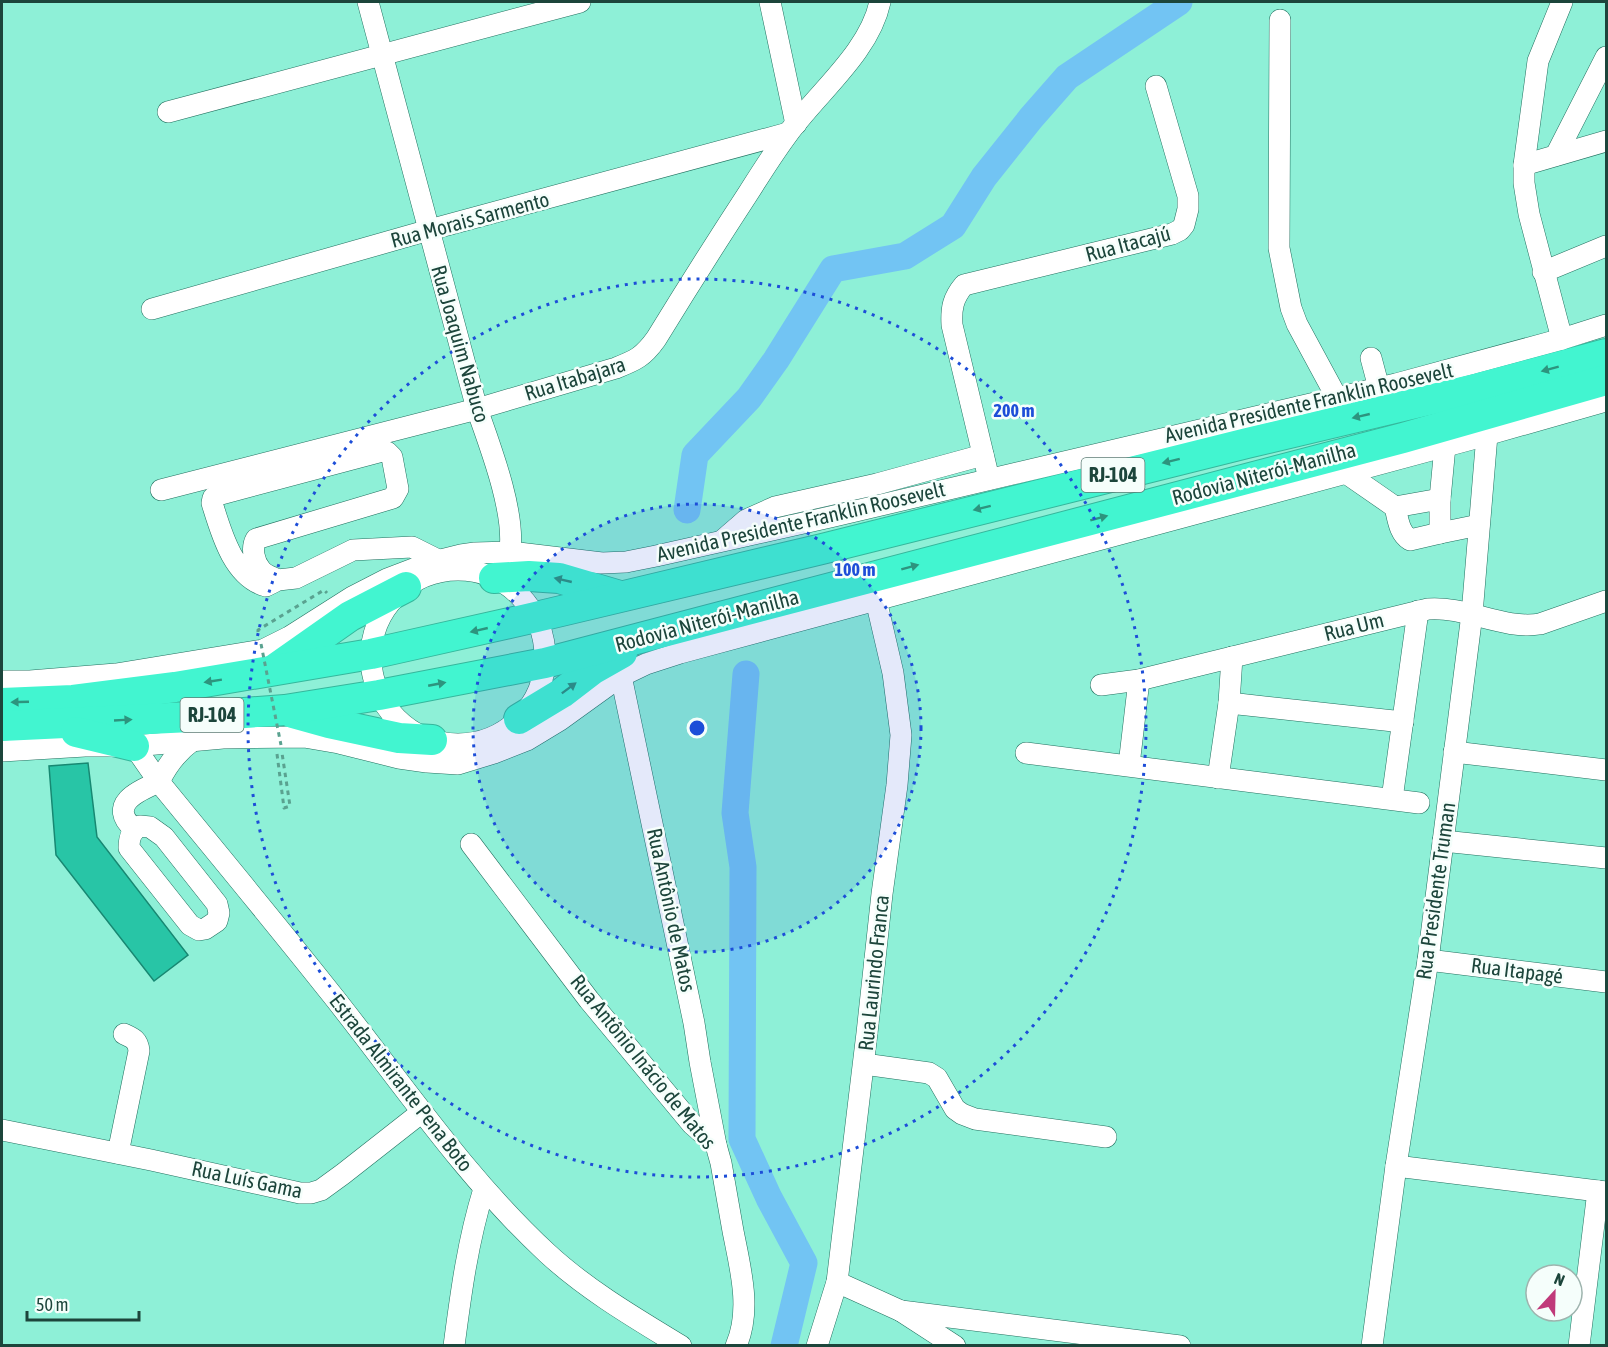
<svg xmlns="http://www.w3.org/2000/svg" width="1608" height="1347" font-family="'Asap Condensed',sans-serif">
  <rect width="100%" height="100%" fill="#8ef0d7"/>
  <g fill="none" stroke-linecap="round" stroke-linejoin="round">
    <g stroke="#72c4f3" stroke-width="27">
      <polyline points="687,510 695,455 749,398 776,360 833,269 905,256 953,226 984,177 1031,118 1067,77 1179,2"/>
      <polyline points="746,674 735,813 743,867 742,1139 769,1198 804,1263 784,1346"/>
    </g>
  </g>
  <polygon fill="#28c5a6" stroke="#178872" stroke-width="1.5" points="88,763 97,837 188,955 154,981 56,855 49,766"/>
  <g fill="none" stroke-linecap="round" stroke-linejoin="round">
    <g stroke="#22705f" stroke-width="22">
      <g id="minor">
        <path d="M368,2L477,409C490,446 515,511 510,550C510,555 507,559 505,563"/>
        <polyline points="770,2 796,124"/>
        <polyline points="1280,20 1279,248 1291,308 1297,324 1337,398"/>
        <polyline points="168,112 580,2"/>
        <polyline points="1556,155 1606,57"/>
        <polyline points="1524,165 1606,141"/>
        <polyline points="1543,272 1606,246"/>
        <polyline points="152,309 429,230 788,133"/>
        <polyline points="1562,339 1529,214 1524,183 1524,165 1538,61 1562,2"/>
        <polyline points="1371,358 1379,388"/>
        <path d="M1346,473L1395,507C1398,519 1399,533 1410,540L1440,533V499L1445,446"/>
        <path d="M989,479L952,325C951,308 953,298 964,285L1172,234L1180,230L1184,225L1188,209V196L1156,86"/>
        <path d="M161,490L477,409L616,368C636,360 643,357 656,339C686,290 717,241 749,192C761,173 773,154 787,135C817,93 869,53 880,2"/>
        <polyline points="1395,507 1440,499"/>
        <polyline points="1440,533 1479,525"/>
        <polyline points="724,539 746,520 775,507 877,484 983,455"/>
        <circle cx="458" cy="657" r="87"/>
        <path d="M278,580C273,577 265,575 261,570C254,562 251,548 256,539L393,498L398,489L392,457L387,452L382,451L217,495L213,498L212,503C221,532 233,577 266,586L278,580L296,578L353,550L412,547L438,560"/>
        <polyline points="621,676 694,1023 700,1062 716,1145"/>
        <polyline points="2,681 30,681 116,674 263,650 289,637 352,597 387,579 429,563 461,555 475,553 510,552 602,563 626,562 656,556 830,517 1396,384 1562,339 1606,325"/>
        <path d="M1101,685L1139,680L1428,609C1466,606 1503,630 1540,624L1606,601"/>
        <polyline points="1229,703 1403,722"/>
        <path d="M134,746L159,782C217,853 276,924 333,996C402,1083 465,1177 547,1253C587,1290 635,1318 681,1346"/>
        <polyline points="2,751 85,746 134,746 223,738 304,737 339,743 399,758 427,762 458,764 494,753 527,740 560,720 621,676 646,664 680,653 1472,439 1606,401"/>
        <polyline points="1454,752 1606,770"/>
        <polyline points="1026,753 1419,803"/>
        <polyline points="1129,765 1139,680"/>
        <polyline points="1218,778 1229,703 1232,657"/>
        <path d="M159,782C167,765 177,752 192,741"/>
        <polyline points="1392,799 1418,611"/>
        <path d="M140,826L150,827L164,837L217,904L219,913L217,921L205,929L199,930L190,925L129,848C129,838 131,831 140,826Z"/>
        <path d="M134,829C107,805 137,791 159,782"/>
        <polyline points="1443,841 1606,858"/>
        <path d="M471,844L589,1000L692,1124L716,1145L721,1163C725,1186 729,1208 733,1231C740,1267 752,1310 736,1346"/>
        <polyline points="1428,960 1606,982"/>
        <polyline points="864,1064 929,1073 937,1078 955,1109 962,1114 975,1119 1106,1137"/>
        <polyline points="2,1130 151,1160 300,1193 311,1193 321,1190 343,1174 422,1112"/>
        <path d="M118,1153L139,1051C138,1040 133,1038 124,1034"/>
        <polyline points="1396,1166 1606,1192"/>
        <polyline points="837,1282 901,1311 955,1346"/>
        <polyline points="901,1311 1180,1346"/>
        <path d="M454,1346C461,1292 468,1240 484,1189"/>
        <polyline points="817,1346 837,1282 867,1033 882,894 897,785 901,735 893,673 876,600"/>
        <polyline points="1372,1346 1396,1166 1428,960 1472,614 1487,435"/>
        <polyline points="1579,1346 1598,1191"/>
      </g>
    </g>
    <g stroke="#35b79c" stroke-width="32">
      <g id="highway">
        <polyline points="494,578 529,576 559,578 620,596"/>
        <polyline points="276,668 350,616 406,587"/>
        <polyline points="2,703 73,700 175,687 371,654 536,617 822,549 1247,443 1479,388 1606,354"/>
        <polyline points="293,713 329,723 399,738 432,740"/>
        <polyline points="519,719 562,693 592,670 622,653"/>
        <polyline points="2,726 191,717 285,710 379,695 545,663 1403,438 1606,380"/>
        <polyline points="76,732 134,746"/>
      </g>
    </g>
    <g stroke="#5aa290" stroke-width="3" stroke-dasharray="4.5 4.5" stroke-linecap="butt">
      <polyline points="258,632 258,630 324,590 327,593"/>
      <polyline points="277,754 284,808 290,806 282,753"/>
    </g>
    <use href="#minor" stroke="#fff" stroke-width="21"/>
    <use href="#highway" stroke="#42f5d0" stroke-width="30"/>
    <polyline stroke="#5aa290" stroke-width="3" stroke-dasharray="4.5 4.5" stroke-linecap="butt" points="261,644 281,745"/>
  </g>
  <defs><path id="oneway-solid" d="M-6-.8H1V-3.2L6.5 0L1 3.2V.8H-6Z" transform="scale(1.5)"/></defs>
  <g fill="#2d947e">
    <use href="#oneway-solid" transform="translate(1550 369) rotate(165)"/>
    <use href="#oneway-solid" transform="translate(1361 416) rotate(167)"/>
    <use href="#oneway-solid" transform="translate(1171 461) rotate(166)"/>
    <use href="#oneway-solid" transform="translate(982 508) rotate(166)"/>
    <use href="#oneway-solid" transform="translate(1099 518) rotate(-15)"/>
    <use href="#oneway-solid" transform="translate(910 567) rotate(-15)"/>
    <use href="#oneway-solid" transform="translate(563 580) rotate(-167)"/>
    <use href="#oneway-solid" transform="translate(479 630) rotate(167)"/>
    <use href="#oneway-solid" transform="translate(213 681) rotate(171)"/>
    <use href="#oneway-solid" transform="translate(437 684) rotate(-11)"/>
    <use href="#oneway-solid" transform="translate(569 688) rotate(-37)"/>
    <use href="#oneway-solid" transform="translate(20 702) rotate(178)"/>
    <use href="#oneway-solid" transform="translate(123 720) rotate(-3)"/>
  </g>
  <circle cx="697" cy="728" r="224" fill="#1d4ed8" fill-opacity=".12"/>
  <g fill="none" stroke="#1d4ed8" stroke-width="3" stroke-dasharray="3 6">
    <circle cx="697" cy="728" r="224"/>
    <circle cx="697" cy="728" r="449"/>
  </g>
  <g text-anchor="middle" stroke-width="5" stroke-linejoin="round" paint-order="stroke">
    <g fill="#f5fefb" stroke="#5d7c75" stroke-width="1.5">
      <rect x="1081.5" y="458" width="63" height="34" rx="4.5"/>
      <rect x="180.5" y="698" width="63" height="34" rx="4.5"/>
    </g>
    <g font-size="20" font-weight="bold" fill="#1c453b">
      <text x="1113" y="482">RJ-104</text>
      <text x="212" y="722">RJ-104</text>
    </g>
    <g font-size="21" fill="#1c453b" stroke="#f5fefb">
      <text transform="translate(470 220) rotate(-15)" y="7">Rua Morais Sarmento</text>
      <text transform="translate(1128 244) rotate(-15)" y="7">Rua Itacajú</text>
      <text transform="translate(460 344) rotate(74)" y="7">Rua Joaquim Nabuco</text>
      <text transform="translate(575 379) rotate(-17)" y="7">Rua Itabajara</text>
      <text transform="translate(1309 403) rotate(-13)" y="7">Avenida Presidente Franklin Roosevelt</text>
      <text transform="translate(1264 474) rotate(-15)" y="7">Rodovia Niterói-Manilha</text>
      <text transform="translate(801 522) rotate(-13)" y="7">Avenida Presidente Franklin Roosevelt</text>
      <text transform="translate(707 621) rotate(-15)" y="7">Rodovia Niterói-Manilha</text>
      <text transform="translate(1354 627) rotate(-14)" y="7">Rua Um</text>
      <text transform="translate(1436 891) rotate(-82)" y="7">Rua Presidente Truman</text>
      <text transform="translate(671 910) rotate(78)" y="7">Rua Antônio de Matos</text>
      <text transform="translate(1517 971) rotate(7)" y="7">Rua Itapagé</text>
      <text transform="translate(874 973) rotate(-84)" y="7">Rua Laurindo Franca</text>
      <text transform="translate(643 1062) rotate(51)" y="7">Rua Antônio Inácio de Matos</text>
      <text transform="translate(401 1083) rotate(52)" y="7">Estrada Almirante Pena Boto</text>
      <text transform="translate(247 1180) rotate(12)" y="7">Rua Luís Gama</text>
    </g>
  </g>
  <circle cx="697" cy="728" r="9" fill="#1d4ed8" stroke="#f5fefb" stroke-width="3"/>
  <g font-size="18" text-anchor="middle" font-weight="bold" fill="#1d4ed8" stroke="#f5fefb" stroke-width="5" stroke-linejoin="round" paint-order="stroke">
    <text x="1014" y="417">200 m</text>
    <text x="855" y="576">100 m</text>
  </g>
  <rect width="1608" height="1347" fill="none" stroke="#1c453b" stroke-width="6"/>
  <g transform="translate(1554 1293) rotate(22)"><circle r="28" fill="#f5fefb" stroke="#9eb4ae" stroke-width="1.5"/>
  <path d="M0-4.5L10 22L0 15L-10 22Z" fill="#c03a7a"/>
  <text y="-9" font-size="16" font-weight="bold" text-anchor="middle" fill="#1c453b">N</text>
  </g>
  <path d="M27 1311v9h112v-9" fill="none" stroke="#1c453b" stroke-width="3"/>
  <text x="36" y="1311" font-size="18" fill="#1c453b" stroke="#f5fefb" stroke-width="4.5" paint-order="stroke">50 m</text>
</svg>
